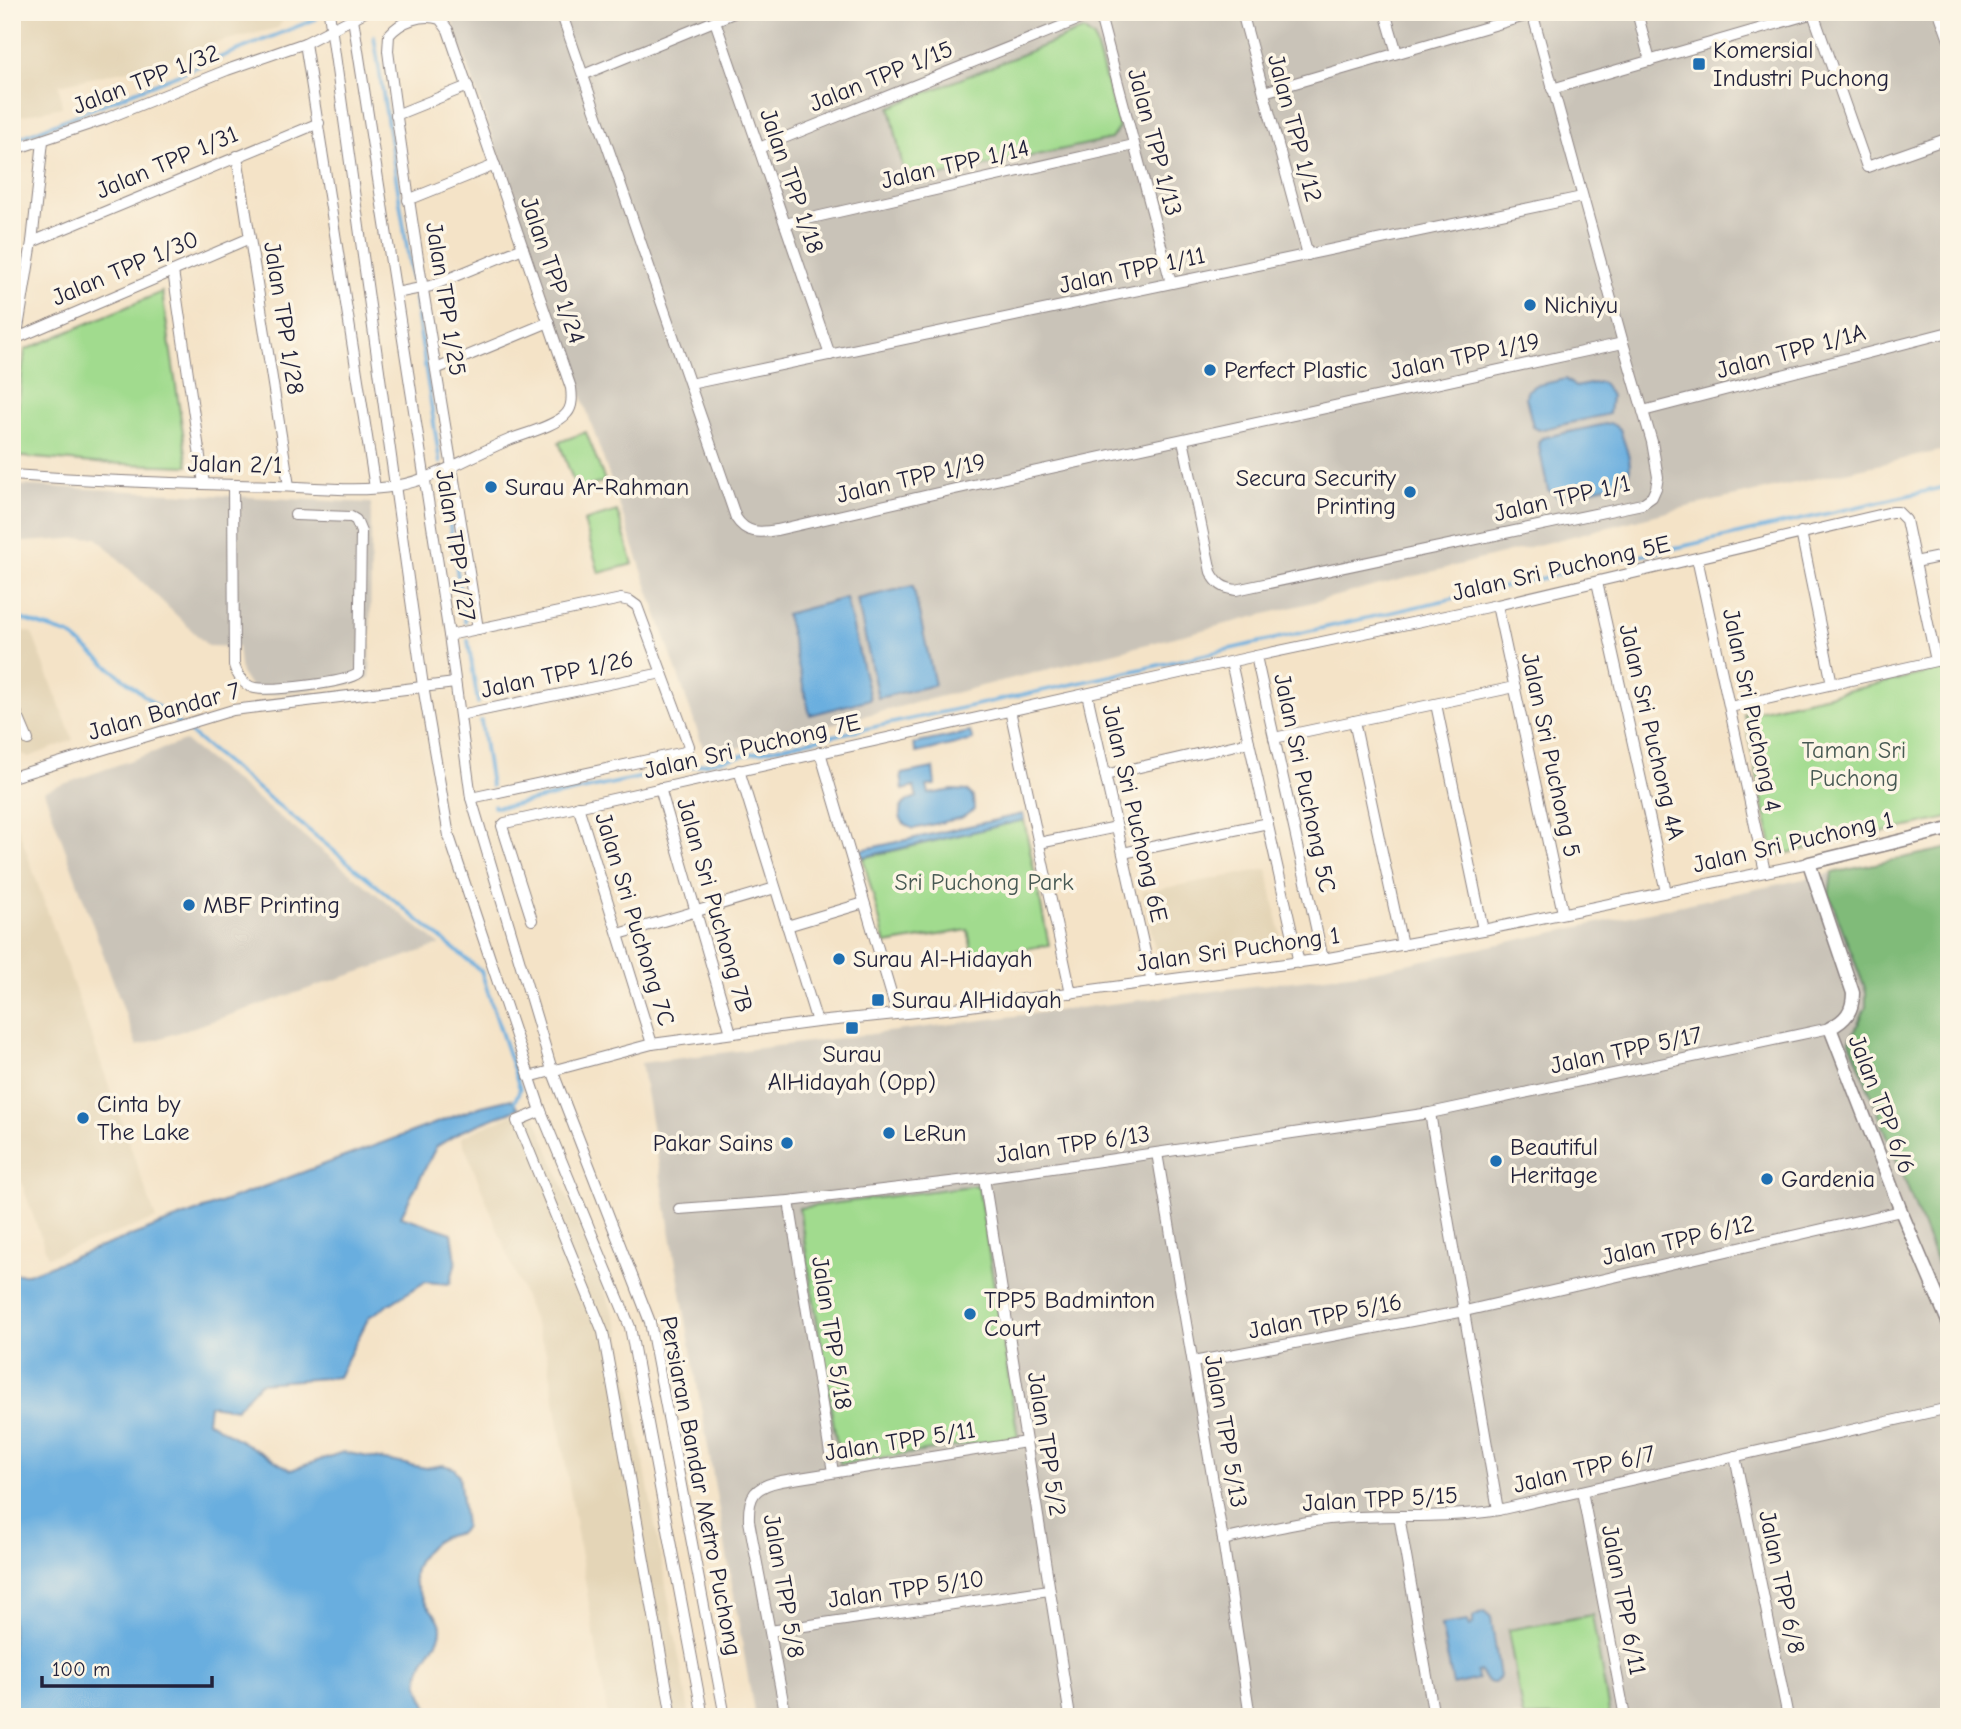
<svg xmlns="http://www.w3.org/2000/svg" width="1961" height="1729" font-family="'Comic Neue',sans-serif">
  <rect width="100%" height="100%" fill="#fcf5e5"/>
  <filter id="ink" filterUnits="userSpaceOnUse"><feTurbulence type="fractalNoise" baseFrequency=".0143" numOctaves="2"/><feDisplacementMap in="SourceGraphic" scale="14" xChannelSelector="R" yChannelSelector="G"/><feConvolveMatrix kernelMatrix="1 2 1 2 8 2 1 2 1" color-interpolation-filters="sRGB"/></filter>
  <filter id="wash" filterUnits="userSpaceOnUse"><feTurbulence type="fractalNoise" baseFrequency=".00686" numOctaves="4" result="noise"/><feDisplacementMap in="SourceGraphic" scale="28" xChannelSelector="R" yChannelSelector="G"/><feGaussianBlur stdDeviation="1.57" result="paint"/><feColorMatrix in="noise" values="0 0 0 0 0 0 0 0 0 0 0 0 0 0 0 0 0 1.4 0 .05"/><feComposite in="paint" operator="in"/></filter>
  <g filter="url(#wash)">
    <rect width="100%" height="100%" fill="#f4e3c7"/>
    <g fill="#e4d5b7">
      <polygon points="12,12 284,12 285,17 278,28 210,44 209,52 59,85 62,107 15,117 12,115"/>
      <polygon points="12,627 32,633 73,740 29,757 12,750"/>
      <polygon points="12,811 156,1219 48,1257 12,1156"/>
      <polygon points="1267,869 1283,946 1158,964 1143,892"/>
      <polygon points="531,1106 619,1327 690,1717 608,1717 547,1354 461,1137"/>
    </g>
    <g fill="#c9c3b8">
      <polygon points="449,12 1949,12 1949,449 1691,506 706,756"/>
      <polygon points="12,485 371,503 370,677 354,684 256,696 241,673 238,647 208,646 96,537 12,543"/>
      <polygon points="185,741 440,945 137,1046 44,791"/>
      <polygon points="1832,873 1829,894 1866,991 1866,1006 1850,1041 1949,1293 1949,1717 755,1717 641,1063 1373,971"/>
    </g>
    <g fill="#a1db8e" stroke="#627e64" stroke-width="2">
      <polygon points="1083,30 1094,38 1119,127 1111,139 906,183 890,107"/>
      <polygon points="162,292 188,466 94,463 12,456 25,350"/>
      <polygon points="586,432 605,481 577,491 559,442"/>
      <polygon points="617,511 633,564 599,573 584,521"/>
      <polygon points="1949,668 1949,818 1774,856 1744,714"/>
      <polygon points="1024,820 1049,945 973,957 968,930 886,944 863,858"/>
      <polygon points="978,1185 1018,1437 840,1464 799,1208"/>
      <polygon points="1592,1615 1610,1717 1523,1717 1508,1630"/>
    </g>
    <polygon fill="#80bb79" stroke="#516e5a" stroke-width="2" points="1949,848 1949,1050 1947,1055 1949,1068 1949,1293 1850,1041 1866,1007 1866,991 1829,894 1832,873"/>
    <g fill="#69aedf" stroke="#46688d" stroke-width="2">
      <polygon points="1566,379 1575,387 1600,382 1604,384 1611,396 1609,414 1539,430 1533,427 1526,397 1527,391 1534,386"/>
      <path d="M1610,423L1620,429C1625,449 1642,476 1615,484L1558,497L1548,490L1538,442L1542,438Z"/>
      <polygon points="913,586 935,685 878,698 857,599"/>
      <polygon points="846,598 870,699 810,715 786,614"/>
      <polygon points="970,732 973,740 916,753 913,744"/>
      <path d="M933,768L935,785L927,786L929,794L953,790L968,791L973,797L974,810L961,818L913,829C894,820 896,803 917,797L914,787L903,790L901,774Z"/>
      <polygon points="1023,814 1024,820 863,857 861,850"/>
      <path d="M511,1099L519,1108L462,1131L436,1147L401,1216L452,1233L456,1261L450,1284L425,1282L369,1317L338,1377L260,1383L236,1409L209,1405L207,1421L291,1470L343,1452L426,1468L443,1465L454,1468L459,1475L465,1526L461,1532C454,1535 446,1535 440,1539C428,1545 413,1563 414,1578C414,1585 421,1596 425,1602C431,1612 441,1617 441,1629C441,1637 437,1643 432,1649C411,1677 417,1687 433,1717H12V1274H28L482,1106Z"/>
      <path d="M1484,1612L1491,1618L1500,1677L1494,1683C1485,1683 1484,1678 1480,1671L1477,1672L1478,1679L1453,1685L1441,1625L1467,1621L1469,1626L1473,1624V1617Z"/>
    </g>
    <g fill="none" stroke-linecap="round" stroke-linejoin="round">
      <g stroke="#69aedf" stroke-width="3.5">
        <polyline points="374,36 412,280"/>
        <polyline points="12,141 316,19"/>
        <polyline points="415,299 440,463"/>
        <polyline points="443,482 465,622"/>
        <polyline points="12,616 70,635 481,971 520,1089 514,1103"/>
        <polyline points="468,640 478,703"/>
        <polyline points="481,721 491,786"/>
        <polyline points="494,805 494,807 508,806 1115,675 1949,486"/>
      </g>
    </g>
  </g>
  <g filter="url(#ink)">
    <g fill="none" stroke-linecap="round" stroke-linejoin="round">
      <g stroke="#8b8281" stroke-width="12">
        <g id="minor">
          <polyline points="329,12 423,686 449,836 541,1111 630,1327 703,1717"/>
          <polyline points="352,12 449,635 471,798 552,1070 650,1322 725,1717"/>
          <path d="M561,12L736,518C746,534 760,533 777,530L955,489L1623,343"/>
          <polyline points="1099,12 1171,283"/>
          <polyline points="1242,12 1308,255"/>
          <polyline points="1385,12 1397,53"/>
          <polyline points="1637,12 1650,61"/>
          <polyline points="1939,12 1949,40"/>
          <polyline points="1813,13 1867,167 1949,138"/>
          <polyline points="715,21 830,355"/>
          <polyline points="305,43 375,488"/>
          <polyline points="583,75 736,12"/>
          <polyline points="1552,89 1817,12"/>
          <polyline points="1264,92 1532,14"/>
          <polyline points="396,115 468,86"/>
          <polyline points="759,148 1097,12"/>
          <polyline points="12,150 105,119 227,70 305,43 365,12"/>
          <polyline points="237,156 289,486"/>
          <polyline points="408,200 495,165"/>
          <polyline points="785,224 1134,145"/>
          <polyline points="32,242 319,123"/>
          <polyline points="173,271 204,484"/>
          <polyline points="396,293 431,286 523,248"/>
          <polyline points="17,338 250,238"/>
          <polyline points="12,365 32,242 43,141"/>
          <polyline points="436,369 549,322"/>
          <polyline points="690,384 1582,197"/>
          <polyline points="1643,411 1949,332"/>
          <path d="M1183,440L1211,572C1217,584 1223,588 1236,590L1642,504L1652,497L1656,488L1658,477L1652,442L1623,343L1532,12"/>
          <path d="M12,475C99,481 186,484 274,486C314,487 357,493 396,486C438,478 470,456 509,440C524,434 558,425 567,413C573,406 572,396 571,388L448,30L440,19C422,13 401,21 389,35L388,51C413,244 448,437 478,629"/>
          <path d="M233,485L234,665C237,675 244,686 255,688C272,691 347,683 359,673L361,532L356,520L351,517L295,515"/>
          <polyline points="1801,532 1832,684"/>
          <polyline points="1697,558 1765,872"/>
          <polyline points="1915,562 1949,555"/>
          <polyline points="1597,582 1666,892"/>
          <polyline points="1497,605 1563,913"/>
          <polyline points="449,635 621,599 630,601 637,606 689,746 685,752 471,798"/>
          <polyline points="1256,656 1323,959"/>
          <polyline points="1231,662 1299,963"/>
          <polyline points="1087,694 1152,983"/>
          <polyline points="12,702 28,740"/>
          <polyline points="1436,704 1483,930"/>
          <polyline points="1730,707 1949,658"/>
          <polyline points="1010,710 1071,993"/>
          <polyline points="460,715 662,673"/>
          <polyline points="1354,721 1402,945"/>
          <polyline points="1274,738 1515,687"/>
          <polyline points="820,752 897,1013"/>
          <polyline points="739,770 817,1022"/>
          <polyline points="1105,775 1249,742"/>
          <polyline points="12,777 233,710 455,683"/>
          <polyline points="660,788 731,1033"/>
          <polyline points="578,806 652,1044"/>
          <polyline points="1039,843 1117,827"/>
          <polyline points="1123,853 1268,823"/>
          <polyline points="532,920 502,826 505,823 1256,656 1497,605 1892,512 1898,512 1906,520 1936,661"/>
          <polyline points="787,926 864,903"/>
          <polyline points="619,934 775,888"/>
          <polyline points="529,1077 652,1044 817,1022 955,1008 1323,959 1483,930 1809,863"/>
          <polyline points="541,1111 517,1121 603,1332 672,1717"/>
          <polyline points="1430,1113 1498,1510"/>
          <polyline points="1157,1153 1223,1540 1250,1717"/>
          <polyline points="984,1178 1070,1717"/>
          <polyline points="789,1201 833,1472"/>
          <polyline points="679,1209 789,1201 984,1178 1430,1113 1830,1028"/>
          <polyline points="1193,1362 1465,1311 1901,1211"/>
          <polyline points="1735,1456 1788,1717"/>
          <polyline points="1582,1491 1625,1717"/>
          <polyline points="1399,1516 1434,1717"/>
          <path d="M1223,1540C1262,1531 1301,1521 1341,1518C1394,1514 1446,1519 1498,1510L1949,1408"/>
          <polyline points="770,1631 1049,1590"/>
          <path d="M786,1717L749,1521C748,1495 755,1486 781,1481L1026,1442"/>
        </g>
      </g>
      <g stroke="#8b8281" stroke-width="15">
        <path id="tertiary" d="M1949,829L1809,863L1853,993C1853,1011 1846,1020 1830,1028L1901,1211L1949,1324"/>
      </g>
      <use href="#minor" stroke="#fff" stroke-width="10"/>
      <use href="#tertiary" stroke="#fff" stroke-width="12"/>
    </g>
  </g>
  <g fill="#1f6fb2" stroke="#fcf5e5" stroke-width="2.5">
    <rect x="1692" y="57" width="14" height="14" rx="3.5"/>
    <circle cx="1530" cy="305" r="7"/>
    <circle cx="1210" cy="370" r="7"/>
    <circle cx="491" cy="487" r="7"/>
    <circle cx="1410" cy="492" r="7"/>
    <circle cx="189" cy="905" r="7"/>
    <circle cx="839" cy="959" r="7"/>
    <rect x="871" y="993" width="14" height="14" rx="3.5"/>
    <rect x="845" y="1021" width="14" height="14" rx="3.5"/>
    <circle cx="83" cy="1118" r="7"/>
    <circle cx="889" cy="1133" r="7"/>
    <circle cx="787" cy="1143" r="7"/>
    <circle cx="1496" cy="1161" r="7"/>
    <circle cx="1767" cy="1179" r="7"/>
    <circle cx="970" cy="1314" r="7"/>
  </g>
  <g text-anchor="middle" stroke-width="7" stroke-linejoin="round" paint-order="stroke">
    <g font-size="24" fill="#22223b" stroke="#fcf5e5" text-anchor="start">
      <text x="1713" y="58">Komersial<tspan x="1713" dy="28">Industri Puchong</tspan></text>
      <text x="1544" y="313">Nichiyu</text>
      <text x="1224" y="378">Perfect Plastic</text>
      <text x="1396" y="486" text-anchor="end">Secura Security<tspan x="1396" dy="28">Printing</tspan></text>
      <text x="505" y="495">Surau Ar-Rahman</text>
      <text x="203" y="913">MBF Printing</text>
      <text x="853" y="967">Surau Al-Hidayah</text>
      <text x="892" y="1008">Surau AlHidayah</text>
      <text x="852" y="1062" text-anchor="middle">Surau<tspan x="852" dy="28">AlHidayah (Opp)</tspan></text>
      <text x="97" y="1112">Cinta by<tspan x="97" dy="28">The Lake</tspan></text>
      <text x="903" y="1141">LeRun</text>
      <text x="773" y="1151" text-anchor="end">Pakar Sains</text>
      <text x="1510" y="1155">Beautiful<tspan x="1510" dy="28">Heritage</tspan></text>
      <text x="1781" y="1187">Gardenia</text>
      <text x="984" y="1308">TPP5 Badminton<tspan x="984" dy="28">Court</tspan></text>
    </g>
    <g font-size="24" fill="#22223b" stroke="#fcf5e5">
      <text transform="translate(881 76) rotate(-22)" y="8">Jalan TPP 1/15</text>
      <text transform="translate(146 79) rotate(-21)" y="8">Jalan TPP 1/32</text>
      <text transform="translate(1295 128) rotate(75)" y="8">Jalan TPP 1/12</text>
      <text transform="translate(1155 142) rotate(75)" y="8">Jalan TPP 1/13</text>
      <text transform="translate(167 162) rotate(-23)" y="8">Jalan TPP 1/31</text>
      <text transform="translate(955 164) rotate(-13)" y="8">Jalan TPP 1/14</text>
      <text transform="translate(792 181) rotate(71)" y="8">Jalan TPP 1/18</text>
      <text transform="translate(125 268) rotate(-23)" y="8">Jalan TPP 1/30</text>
      <text transform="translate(553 270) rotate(71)" y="8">Jalan TPP 1/24</text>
      <text transform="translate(1132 270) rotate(-12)" y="8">Jalan TPP 1/11</text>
      <text transform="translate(446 299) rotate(81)" y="8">Jalan TPP 1/25</text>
      <text transform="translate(284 318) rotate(81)" y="8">Jalan TPP 1/28</text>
      <text transform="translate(1791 351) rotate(-15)" y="8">Jalan TPP 1/1A</text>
      <text transform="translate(1465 356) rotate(-12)" y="8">Jalan TPP 1/19</text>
      <text transform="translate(235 464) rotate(1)" y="8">Jalan 2/1</text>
      <text transform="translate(911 478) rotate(-13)" y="8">Jalan TPP 1/19</text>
      <text transform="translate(1562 498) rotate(-13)" y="8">Jalan TPP 1/1</text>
      <text transform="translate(456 545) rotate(81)" y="8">Jalan TPP 1/27</text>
      <text transform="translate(1561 568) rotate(-13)" y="8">Jalan Sri Puchong 5E</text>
      <text transform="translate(557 674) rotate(-12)" y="8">Jalan TPP 1/26</text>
      <text transform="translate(1752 710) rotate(78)" y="8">Jalan Sri Puchong 4</text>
      <text transform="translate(164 711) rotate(-16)" y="8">Jalan Bandar 7</text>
      <text transform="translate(1652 732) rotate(77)" y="8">Jalan Sri Puchong 4A</text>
      <text transform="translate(752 746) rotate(-13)" y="8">Jalan Sri Puchong 7E</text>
      <text transform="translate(1551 755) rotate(78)" y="8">Jalan Sri Puchong 5</text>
      <text transform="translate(1305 783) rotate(78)" y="8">Jalan Sri Puchong 5C</text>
      <text transform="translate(1135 813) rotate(77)" y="8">Jalan Sri Puchong 6E</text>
      <text transform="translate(1793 842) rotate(-13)" y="8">Jalan Sri Puchong 1</text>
      <text transform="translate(715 905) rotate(74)" y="8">Jalan Sri Puchong 7B</text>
      <text transform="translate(635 919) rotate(73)" y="8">Jalan Sri Puchong 7C</text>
      <text transform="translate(1238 949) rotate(-8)" y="8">Jalan Sri Puchong 1</text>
      <text transform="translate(1626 1050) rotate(-12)" y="8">Jalan TPP 5/17</text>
      <text transform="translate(1882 1104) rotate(69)" y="8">Jalan TPP 6/6</text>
      <text transform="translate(1073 1144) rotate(-8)" y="8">Jalan TPP 6/13</text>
      <text transform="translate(1678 1240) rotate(-13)" y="8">Jalan TPP 6/12</text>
      <text transform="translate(1325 1316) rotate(-11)" y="8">Jalan TPP 5/16</text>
      <text transform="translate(832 1333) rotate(81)" y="8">Jalan TPP 5/18</text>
      <text transform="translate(1226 1431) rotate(80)" y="8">Jalan TPP 5/13</text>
      <text transform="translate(900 1441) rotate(-9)" y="8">Jalan TPP 5/11</text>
      <text transform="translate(1047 1444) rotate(81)" y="8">Jalan TPP 5/2</text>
      <text transform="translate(1584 1469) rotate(-13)" y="8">Jalan TPP 6/7</text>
      <text transform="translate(701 1486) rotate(79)" y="8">Persiaran Bandar Metro Puchong</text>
      <text transform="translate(1380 1499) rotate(-3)" y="8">Jalan TPP 5/15</text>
      <text transform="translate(1782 1582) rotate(78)" y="8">Jalan TPP 6/8</text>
      <text transform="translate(784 1586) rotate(80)" y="8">Jalan TPP 5/8</text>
      <text transform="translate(906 1589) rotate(-8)" y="8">Jalan TPP 5/10</text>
      <text transform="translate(1624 1600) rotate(79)" y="8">Jalan TPP 6/11</text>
    </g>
    <g font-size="24" fill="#485a54" stroke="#fcf5e5">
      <text x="1854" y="758">Taman Sri<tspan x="1854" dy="28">Puchong</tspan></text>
      <text x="984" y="890">Sri Puchong Park</text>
    </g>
  </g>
  <rect width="1961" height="1729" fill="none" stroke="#fcf5e5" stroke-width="42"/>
  <path d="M42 1676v10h170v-10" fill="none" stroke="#22223b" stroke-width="3.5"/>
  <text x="52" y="1676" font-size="21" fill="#22223b" stroke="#fcf5e5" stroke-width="5" paint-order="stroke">100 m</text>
</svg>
